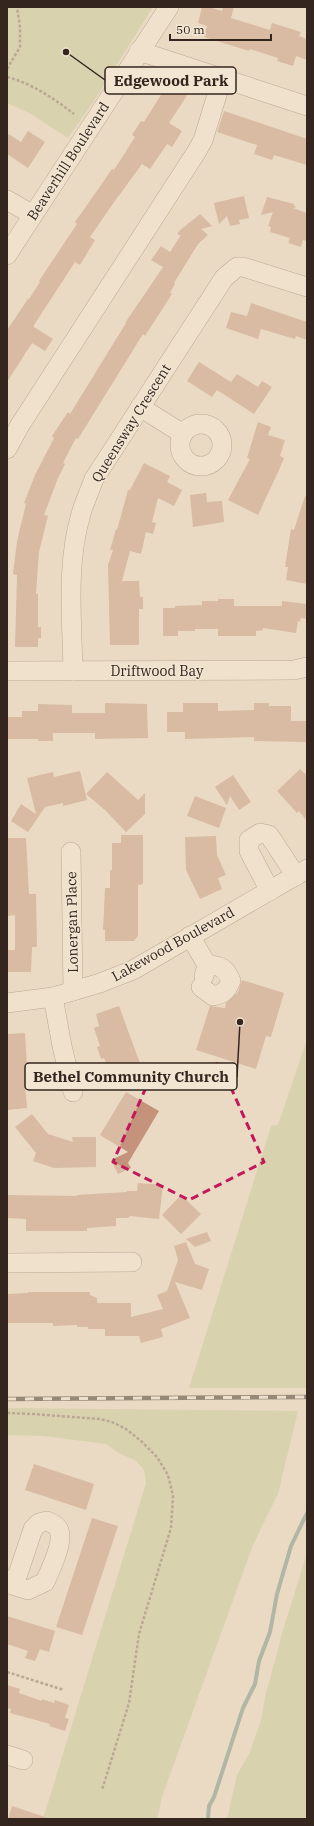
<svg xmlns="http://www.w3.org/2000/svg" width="314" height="1826" font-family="'IBM Plex Serif',serif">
  <rect width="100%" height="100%" fill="#eadac3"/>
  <g fill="#c6c798">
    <polygon points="7,7 153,7 96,98 68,138 31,114 7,103"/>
    <polygon points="307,1039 307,1388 189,1388 271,1126 278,1125"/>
    <polygon points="7,1408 298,1411 278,1494 253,1545 162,1797 157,1819 43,1819 146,1483 144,1470 136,1461 117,1452 106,1444 43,1436 7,1435"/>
    <polygon points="307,1553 307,1819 227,1819 237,1775 250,1752 261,1720 265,1697 283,1630"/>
  </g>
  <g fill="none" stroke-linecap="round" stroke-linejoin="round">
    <polyline stroke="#6d8a80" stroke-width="4" points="208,1819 209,1806 214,1797 243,1708 255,1684 259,1661 270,1632 277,1594 291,1546 307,1513"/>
  </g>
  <g fill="#c5937c">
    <polygon points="202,7 209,7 222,11 223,7 234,7 231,18 270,30 272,23 301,32 299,36 307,39 307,60 296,56 293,66 277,61 278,58 250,49 249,51 204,37 207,26 198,23"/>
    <polygon points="169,82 188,94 169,123 182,131 172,147 167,144 150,169 142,164 112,205 90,237 95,240 80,265 75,262 34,325 34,327 53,339 45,351 32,343 7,382 7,330 28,299 29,299 40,282 39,281 77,224 75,222 92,198 112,169 114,170 135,137 132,135 141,121 144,122"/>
    <polygon points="224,111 307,139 307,165 274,155 272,160 254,154 257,145 217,132"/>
    <polygon points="28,131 45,142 28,168 7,154 7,133 21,142"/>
    <polygon points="244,196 249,218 239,220 240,224 230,226 227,216 219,224 214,203"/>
    <polygon points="267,197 294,204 294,206 297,207 293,208 307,213 307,241 303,240 301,247 288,243 290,238 270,232 271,227 268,226 273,212 261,215"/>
    <polygon points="200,214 212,226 201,229 208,235 198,244 174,283 175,284 170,293 172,294 145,336 143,334 78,439 76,438 63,463 65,464 58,478 44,515 48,516 39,552 36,594 38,594 38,627 41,627 41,638 38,638 38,647 15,647 17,575 13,574 17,541 26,504 24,503 35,475 54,438 52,436 68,412 70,414 126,323 125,323 163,267 151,260 161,246 170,252 181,235 178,235 178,232"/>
    <polygon points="251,303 307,322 307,340 296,336 295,339 261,329 258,339 226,328 231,312 247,316"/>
    <polygon points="199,362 231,382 237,374 258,387 262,381 272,387 254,414 217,390 212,397 187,381"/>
    <polygon points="258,422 271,427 268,435 285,440 280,456 284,458 279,470 258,515 228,500 250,459 247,458"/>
    <polygon points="144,463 170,476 167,482 182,490 174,506 158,498 152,522 156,523 153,534 146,532 141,554 130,551 122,581 139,581 140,597 143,597 143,609 139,609 139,645 110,645 108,565 113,550 110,550 116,529 117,530 128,490 130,490"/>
    <polygon points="206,493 207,502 222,501 224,522 193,527 190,495"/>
    <polygon points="305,496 307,497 307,584 286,580 288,567 285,567 291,529 294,530"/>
    <polygon points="218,599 234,599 234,606 282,606 282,601 307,604 307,619 301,618 300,622 298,621 296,633 263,628 263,630 256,631 256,636 218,636 218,629 195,629 195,631 178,631 178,636 163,636 163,608 175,608 175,606 202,605 202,601 218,601"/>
    <polygon points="105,703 147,704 148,738 95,739 95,733 53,733 53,741 38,741 38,739 7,739 7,717 22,717 22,711 38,711 38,704 72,705 72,713 105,713"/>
    <polygon points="183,703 218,703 218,711 254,710 254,703 269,703 269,706 291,706 291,721 306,721 306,742 254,741 254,737 185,739 185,732 167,732 167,712 183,712"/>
    <polygon points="300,769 305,774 307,772 307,821 299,811 297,813 277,791"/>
    <polygon points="80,771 87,800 63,806 63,803 45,807 28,832 11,821 21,804 36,814 27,778 53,772 54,777"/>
    <polygon points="107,772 138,800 145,793 145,814 126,832 106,811 86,794"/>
    <polygon points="233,775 251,802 239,810 230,796 227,805 215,787"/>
    <polygon points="195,796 226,808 219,828 187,816"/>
    <polygon points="121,835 143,835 143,884 138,885 138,936 134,941 105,941 105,930 103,930 105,888 110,888 110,870 112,870 112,843 121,843"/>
    <polygon points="216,836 217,855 226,875 218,878 222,889 200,899 186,870 185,837"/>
    <polygon points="7,838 26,838 29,894 36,894 37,947 32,947 31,972 7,972 7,950 15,950 15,915 7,916"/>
    <polygon points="242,980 284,993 271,1037 266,1036 256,1069 196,1050 210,1006 225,1008 226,1003 238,992"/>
    <polygon points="119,1006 141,1066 144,1061 151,1079 129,1087 135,1076 114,1084 104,1058 101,1059 97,1047 100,1046 94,1028 99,1026 96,1014"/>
    <polygon points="25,1033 28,1085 25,1085 27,1108 8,1110 7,1034"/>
    <polygon points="126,1092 159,1111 128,1163 131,1168 118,1174 111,1160 128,1152 100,1135"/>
    <polygon points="32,1114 48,1134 73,1142 72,1137 96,1137 96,1167 54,1168 33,1161 36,1153 15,1127"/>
    <polygon points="138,1183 163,1185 159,1219 130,1216 128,1218 116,1218 116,1226 87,1228 87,1231 26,1231 26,1219 7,1218 7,1195 77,1196 76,1195 127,1192 127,1191 137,1191"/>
    <polygon points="181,1195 201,1214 181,1234 162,1215"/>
    <polygon points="207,1232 211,1241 195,1247 186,1239"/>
    <polygon points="186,1242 195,1264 209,1269 202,1290 175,1282 190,1318 161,1329 163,1337 141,1343 139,1336 105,1336 105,1329 88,1329 88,1327 77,1327 77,1325 53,1326 53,1323 7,1323 7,1294 28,1293 28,1292 90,1292 90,1295 97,1298 97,1303 131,1303 131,1317 163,1309 157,1295 167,1291 178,1260 174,1246"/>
    <polygon points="34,1464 94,1484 86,1510 25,1490"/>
    <polygon points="92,1518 118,1526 82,1635 56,1627"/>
    <polygon points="7,1616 55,1631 49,1652 40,1649 35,1661 25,1658 28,1651 7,1644"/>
    <polygon points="7,1685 20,1689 19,1693 42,1701 42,1699 54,1703 55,1700 69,1705 65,1718 69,1719 65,1731 49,1726 50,1724 10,1713 11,1709 7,1708"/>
    <polygon points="12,1806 45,1817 45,1819 8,1819"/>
  </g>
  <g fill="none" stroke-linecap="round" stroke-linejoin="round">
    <g stroke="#826c5b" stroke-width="20">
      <g id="minor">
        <polyline points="139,51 307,106"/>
        <polyline points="7,200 33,215"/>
        <polyline points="7,255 169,7"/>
        <polyline points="140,407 183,434"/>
        <circle cx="201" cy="445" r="21"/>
        <polyline points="7,449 20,425 197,151 203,140 222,79"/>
        <polyline points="7,671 294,670 307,667"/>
        <path d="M73,671C72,620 66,564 81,514C84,502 90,491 94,479L224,278L237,267H243L307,287"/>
        <polyline points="71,852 73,991"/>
        <polyline points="270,891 249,851 249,840 260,833 269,835 296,876"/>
        <polyline points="190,936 207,965 204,976"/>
        <path d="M201,987L213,996C224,994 227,990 231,981C226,968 220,965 207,965"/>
        <polyline points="53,997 62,1046 73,1092"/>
        <polyline points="7,1003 53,997 100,983 133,970 307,869"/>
        <polyline points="7,1263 132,1262"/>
        <path d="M7,1584H9L28,1590L45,1582C50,1571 64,1542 59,1530C57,1525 51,1523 47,1521L39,1523L33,1529L18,1574L9,1584"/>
        <polyline points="7,1755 23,1760"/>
      </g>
    </g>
    <g stroke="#826c5b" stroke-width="2.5" stroke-dasharray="3 2" stroke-linecap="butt">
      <polyline points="7,69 20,47 20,27 17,7"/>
      <path d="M7,77C33,84 53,98 74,114"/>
      <polyline points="7,1413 32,1414 100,1419 112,1422 126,1429 141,1441 157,1457 168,1475 173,1496 171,1528 139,1634 129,1703 102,1790"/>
      <polyline points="7,1672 64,1690"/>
    </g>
    <use href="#minor" stroke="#f5e9d5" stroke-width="19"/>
    <g stroke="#34261e" stroke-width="4.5">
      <polyline id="rail" points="7,1399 307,1397"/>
    </g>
    <use href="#rail" stroke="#f2e5d2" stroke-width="3" stroke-dasharray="9" stroke-linecap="butt"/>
  </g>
  <path d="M0 0H314V1826H0ZM220,1063L264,1162L189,1200L113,1162L148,1083Z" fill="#eadac3" fill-opacity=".55" fill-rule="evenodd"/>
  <path fill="none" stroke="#c2185b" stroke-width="3" stroke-dasharray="8 5" stroke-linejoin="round" d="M220,1063L264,1162L189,1200L113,1162L148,1083Z"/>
  <g text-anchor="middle" stroke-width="3" stroke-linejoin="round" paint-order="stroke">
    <g font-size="14" fill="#34261e" stroke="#f2e5d2">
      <text transform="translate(68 161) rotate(-57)" y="5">Beaverhill Boulevard</text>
      <text transform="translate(131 423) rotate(-58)" y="5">Queensway Crescent</text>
      <text x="157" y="676">Driftwood Bay</text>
      <text transform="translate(72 922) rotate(-91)" y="5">Lonergan Place</text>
      <text transform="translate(173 944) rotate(-29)" y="5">Lakewood Boulevard</text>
    </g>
  </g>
  <path fill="none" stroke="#34261e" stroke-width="1.5" d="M66 52L105 80M240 1022L237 1077"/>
  <g fill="#34261e" stroke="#f2e5d2" stroke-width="1.5">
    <circle cx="66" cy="52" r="4"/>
    <circle cx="240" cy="1022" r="4"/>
  </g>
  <g fill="#f2e5d2" stroke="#34261e" stroke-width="1.5">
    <rect x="105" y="67" width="131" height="27" rx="4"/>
    <rect x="25" y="1063" width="212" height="27" rx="4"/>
  </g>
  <g font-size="15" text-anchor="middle" font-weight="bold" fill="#34261e">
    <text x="171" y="86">Edgewood Park</text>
    <text x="131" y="1082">Bethel Community Church</text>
  </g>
  <rect width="314" height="1826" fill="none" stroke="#34261e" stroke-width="16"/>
  <path d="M170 34v6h101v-6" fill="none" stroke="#34261e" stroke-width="2"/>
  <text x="176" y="34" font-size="12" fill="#34261e" stroke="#f2e5d2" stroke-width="3" paint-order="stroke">50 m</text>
</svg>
